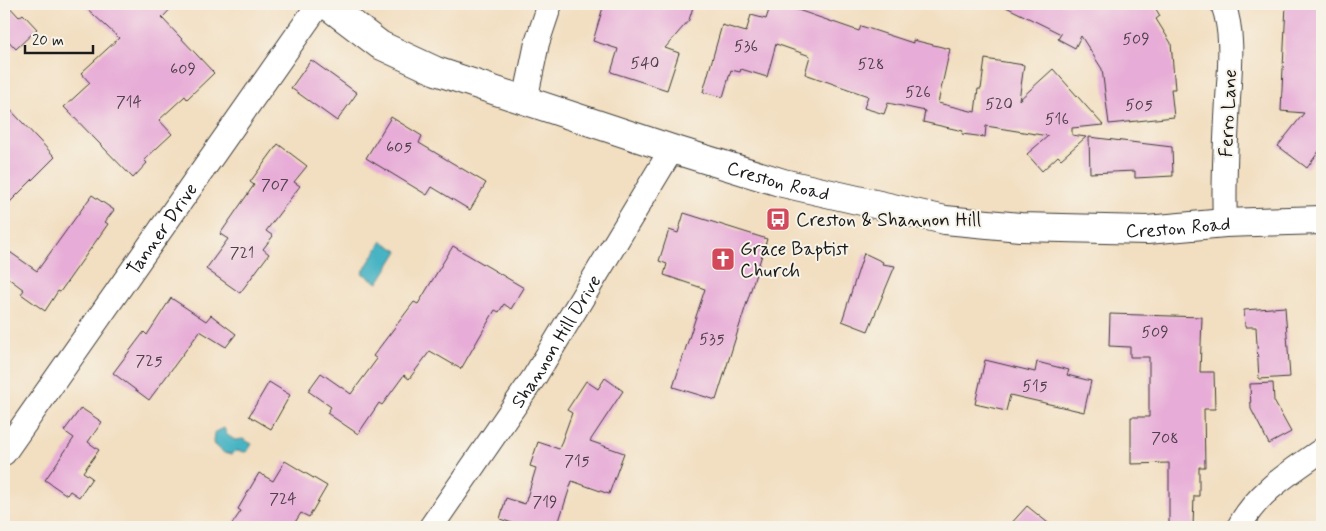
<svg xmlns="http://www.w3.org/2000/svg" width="1326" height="531" font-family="Mynerve,sans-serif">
  <rect width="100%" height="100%" fill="#f7f3e8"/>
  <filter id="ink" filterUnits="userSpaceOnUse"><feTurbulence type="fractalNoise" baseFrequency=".02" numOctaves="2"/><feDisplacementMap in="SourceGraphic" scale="10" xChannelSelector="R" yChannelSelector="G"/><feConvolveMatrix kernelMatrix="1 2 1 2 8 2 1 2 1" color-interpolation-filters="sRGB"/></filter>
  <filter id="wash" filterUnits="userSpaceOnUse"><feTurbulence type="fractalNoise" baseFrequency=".0096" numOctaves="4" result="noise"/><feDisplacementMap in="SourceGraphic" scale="20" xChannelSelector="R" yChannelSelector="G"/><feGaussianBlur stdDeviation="1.12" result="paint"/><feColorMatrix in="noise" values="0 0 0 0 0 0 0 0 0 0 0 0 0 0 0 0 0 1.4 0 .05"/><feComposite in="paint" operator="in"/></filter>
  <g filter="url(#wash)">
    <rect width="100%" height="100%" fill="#f2dec0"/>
    <g fill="#46b3c3" stroke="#316870">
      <polygon points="382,241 398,251 378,283 362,273"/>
      <polygon points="224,428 227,435 235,440 243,439 252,444 247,452 236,451 233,454 224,453 213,443 214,433"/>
    </g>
    <g id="blocks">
      <g fill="#e7acd7">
        <polygon points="4,4 7,4 19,17 23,14 37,29 16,49 4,36"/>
        <polygon points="82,4 175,4 162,18 214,73 187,99 185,96 159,120 172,134 144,160 147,163 133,178 64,107 90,83 81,73 119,38"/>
        <polygon points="604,4 694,4 689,20 665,48 679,53 667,90 611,72 618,49 593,41"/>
        <polygon points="771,4 798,10 859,31 861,26 913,43 913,40 950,49 938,103 975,112 978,89 981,89 985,59 1024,65 1019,100 1053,69 1103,125 1072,128 1072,135 1086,137 1061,159 1058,156 1042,171 1027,154 1048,136 986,126 985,137 962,134 963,131 923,122 925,111 888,103 884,114 864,108 868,96 805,74 810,56 776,44 767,77 741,69 740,72 731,70 723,97 703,92 722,25 746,32 751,15 766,19"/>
        <polygon points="1000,4 1153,4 1160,16 1156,19 1171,43 1175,89 1171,89 1174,117 1109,124 1102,69 1081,36 1075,48 1058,39 1061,34"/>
        <polygon points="1286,4 1322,4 1322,147 1307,168 1278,146 1304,113 1281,111"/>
        <polygon points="311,60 357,93 337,121 291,88"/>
        <polygon points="4,103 55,157 4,208"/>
        <polygon points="391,117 422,136 419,143 486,183 470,210 432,187 427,195 366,158"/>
        <polygon points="1089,137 1172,147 1173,176 1135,178 1135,171 1090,173"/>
        <polygon points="278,144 307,166 294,182 300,186 266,231 273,236 263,249 269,254 240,293 206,269 228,239 220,234 254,185 250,182"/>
        <polygon points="92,195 114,210 105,222 108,224 60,292 58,291 45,311 21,294 24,290 4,275 4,248 37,271"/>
        <polygon points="684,213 767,239 716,400 673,387 705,289 664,275 667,264 659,261 669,230 678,233"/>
        <polygon points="453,246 524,288 511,309 504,304 499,312 495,310 461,369 430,351 409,379 404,375 382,405 379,403 358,434 327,413 331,407 308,391 321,373 351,394 377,359 373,356 414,302 418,304"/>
        <polygon points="864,253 883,262 882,264 895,266 868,331 842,321"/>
        <polygon points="171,298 206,321 211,315 236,334 226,347 200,331 149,400 113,373 144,332 147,335"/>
        <polygon points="1285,307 1290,377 1259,379 1256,327 1245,327 1244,310"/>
        <polygon points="1110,314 1202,317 1200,372 1214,372 1215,409 1204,409 1205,467 1199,467 1199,496 1194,496 1193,527 1169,527 1169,463 1131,464 1131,417 1149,417 1149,357 1130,357 1130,347 1109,346"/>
        <polygon points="985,360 1035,372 1037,362 1069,370 1067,375 1091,381 1084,412 1010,395 1006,411 975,404"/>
        <polygon points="605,378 623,391 590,441 624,453 609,494 572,481 557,527 524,527 500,519 506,498 525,504 536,468 530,466 538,442 559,449 572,413 567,410 586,381 598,389"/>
        <polygon points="269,382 290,395 271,429 249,416"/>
        <polygon points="1273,383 1274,401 1291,432 1269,444 1251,409 1250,384"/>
        <polygon points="81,408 102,422 88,442 99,450 83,472 92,478 79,497 70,491 67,495 45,480 74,438 64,431"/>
        <polygon points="285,461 327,486 309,517 301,513 292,527 230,527 241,511 238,509 259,473 273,481"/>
        <polygon points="1027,506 1053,527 1008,527"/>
      </g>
    </g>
  </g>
  <g filter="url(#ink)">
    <use href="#blocks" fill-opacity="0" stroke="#3c3935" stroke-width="1"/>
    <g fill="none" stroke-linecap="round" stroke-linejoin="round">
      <g stroke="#3c3935" stroke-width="26">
        <g id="minor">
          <path d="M1223,4C1234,34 1230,67 1228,99C1226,140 1223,181 1225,223"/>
          <polyline points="525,101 537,43 550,4"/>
          <path id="s1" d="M4,453L319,4"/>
          <path id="s2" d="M431,527L535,376L672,149"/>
          <path d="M1239,527C1257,492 1291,472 1322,450"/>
        </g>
      </g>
      <g stroke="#3c3935" stroke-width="30">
        <g id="major">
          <path id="s3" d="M326,4L380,45L436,71L672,149L783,183L945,220L1020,227L1147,230L1225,223L1322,220"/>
        </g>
      </g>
      <use href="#minor" stroke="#fff" stroke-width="24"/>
      <use href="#major" stroke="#fff" stroke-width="28"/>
    </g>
  </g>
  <defs>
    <g id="bus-square" transform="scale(1.25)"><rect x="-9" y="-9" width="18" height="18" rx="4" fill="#d1495b" stroke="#f7f3e8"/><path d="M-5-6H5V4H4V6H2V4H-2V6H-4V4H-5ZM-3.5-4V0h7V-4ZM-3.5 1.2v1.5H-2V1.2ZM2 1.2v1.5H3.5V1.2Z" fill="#fff"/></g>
    <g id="church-square" transform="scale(1.25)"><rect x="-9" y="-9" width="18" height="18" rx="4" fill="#d1495b" stroke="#f7f3e8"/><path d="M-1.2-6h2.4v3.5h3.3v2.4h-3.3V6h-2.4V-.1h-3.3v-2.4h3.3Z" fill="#fff"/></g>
  </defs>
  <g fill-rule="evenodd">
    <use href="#bus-square" x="778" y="219"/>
    <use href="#church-square" x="723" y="259"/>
  </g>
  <g text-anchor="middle" stroke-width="4" stroke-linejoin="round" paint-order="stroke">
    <g font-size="16" fill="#4f404b">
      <text x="1136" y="44">509</text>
      <text x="746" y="51">536</text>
      <text x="645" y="68">540</text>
      <text x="871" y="69">528</text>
      <text x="183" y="74">609</text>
      <text x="918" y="97">526</text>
      <text x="129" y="107">714</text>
      <text x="999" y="109">520</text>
      <text x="1139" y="110">505</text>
      <text x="1057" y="124">516</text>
      <text x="399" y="152">605</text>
      <text x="275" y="190">707</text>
      <text x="242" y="258">721</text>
      <text x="1155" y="337">509</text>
      <text x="712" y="344">535</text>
      <text x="149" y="366">725</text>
      <text x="1035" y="391">515</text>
      <text x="1165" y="443">708</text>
      <text x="577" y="466">715</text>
      <text x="283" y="504">724</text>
      <text x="545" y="507">719</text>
    </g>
    <g font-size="19" fill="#1c1c1c" stroke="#f7f3e8">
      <text transform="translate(1227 113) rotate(-87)" y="7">Ferro Lane</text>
      <text dy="7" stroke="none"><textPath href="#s3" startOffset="489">Creston Road</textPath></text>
      <text dy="7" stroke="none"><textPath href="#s3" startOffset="894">Creston Road</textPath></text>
      <text dy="7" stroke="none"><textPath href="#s1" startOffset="274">Tanner Drive</textPath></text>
      <text dy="7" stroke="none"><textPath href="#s2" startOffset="224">Shannon Hill Drive</textPath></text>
    </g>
    <g font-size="19" fill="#1c1c1c" stroke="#f7f3e8" text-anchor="start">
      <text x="796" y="226">Creston &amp; Shannon Hill</text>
      <text x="740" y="255">Grace Baptist<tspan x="740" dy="22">Church</tspan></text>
    </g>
  </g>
  <rect width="1326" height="531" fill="none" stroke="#f7f3e8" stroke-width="20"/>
  <path d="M25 45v8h68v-8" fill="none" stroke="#1c1c1c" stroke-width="2.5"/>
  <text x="32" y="45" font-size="15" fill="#1c1c1c" stroke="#f7f3e8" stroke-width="4" paint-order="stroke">20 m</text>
</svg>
